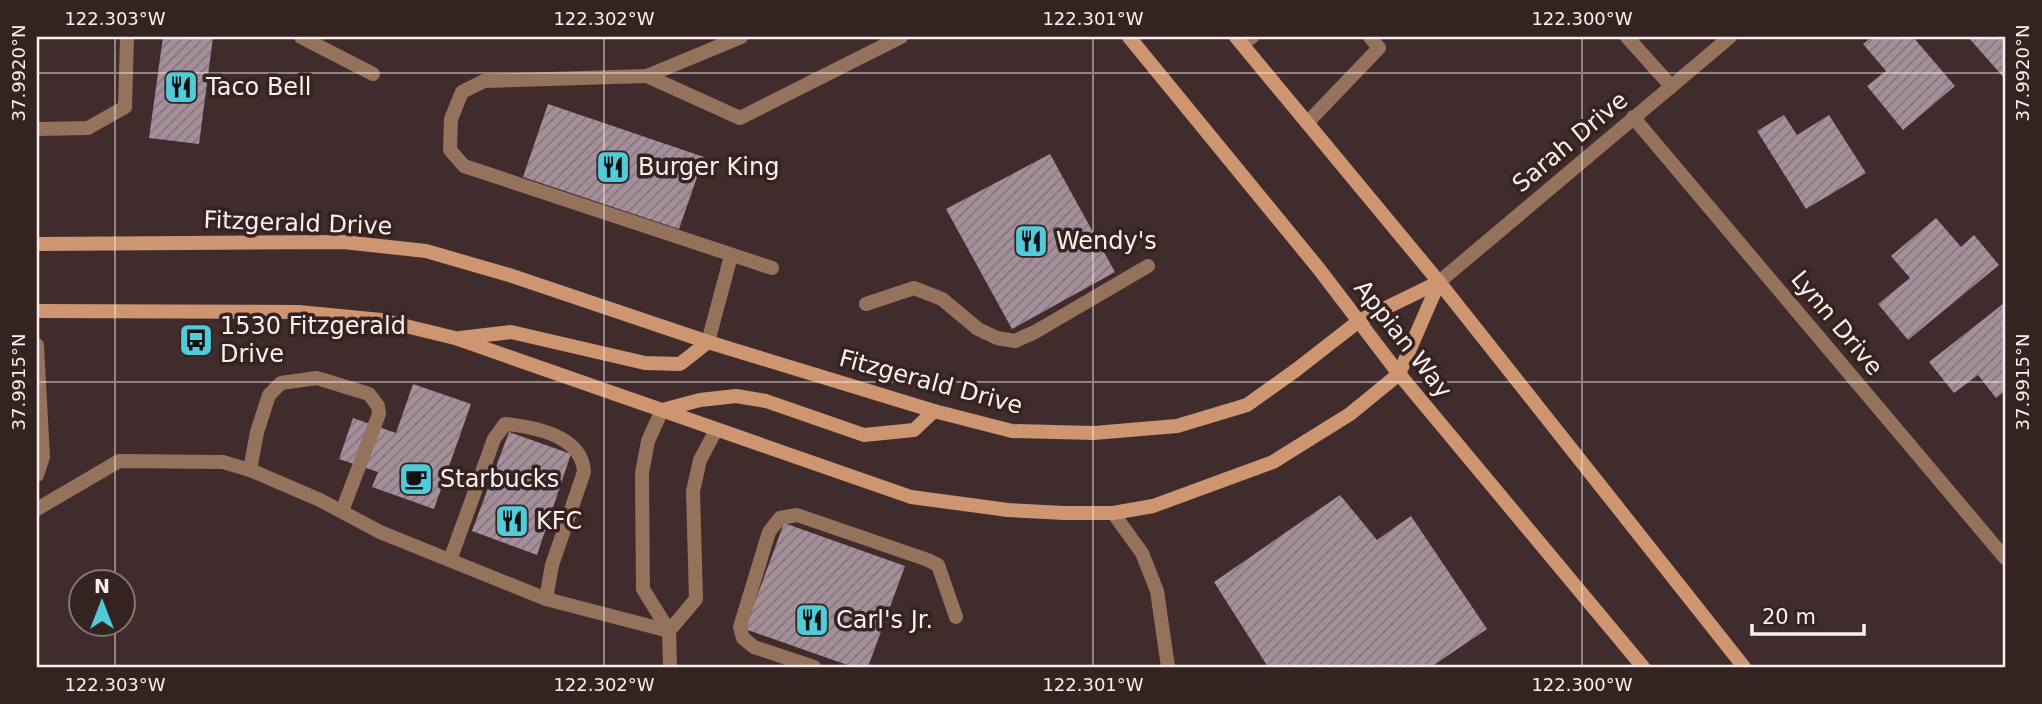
<svg xmlns="http://www.w3.org/2000/svg" width="2042" height="704" font-family="'DejaVu Sans',sans-serif">
  <defs>
    <pattern id="building-hatch" width="6" height="6" patternUnits="userSpaceOnUse" patternTransform="scale(1.75)"><rect width="6" height="6" fill="#a48f9a"/><path d="M-1 1l2-2M0 6l6-6M5 7l2-2" fill="none" stroke="#85767d"/></pattern>
  </defs>
  <rect width="100%" height="100%" fill="#402c2c"/>
  <g fill="url(#building-hatch)">
    <polygon points="163,37 213,37 199,144 149,138"/>
    <polygon points="1872,37 1913,37 1955,86 1903,130 1867,86 1886,71 1863,44"/>
    <polygon points="1968,37 2005,37 2005,79"/>
    <polygon points="548,104 704,157 679,229 523,177"/>
    <polygon points="1784,115 1797,135 1829,115 1866,173 1806,209 1757,131"/>
    <polygon points="1050,154 1115,272 1012,329 946,209"/>
    <polygon points="1936,218 1961,247 1974,235 1999,265 1908,340 1878,304 1910,278 1891,256"/>
    <polygon points="2003,304 2005,308 2005,391 1996,398 1978,375 1954,393 1929,362"/>
    <polygon points="413,384 471,404 434,509 372,487 378,472 339,459 353,418 396,433"/>
    <polygon points="509,432 571,454 537,555 472,531"/>
    <polygon points="1340,495 1377,540 1411,516 1487,629 1431,667 1268,667 1214,582"/>
    <polygon points="784,523 905,566 868,667 853,667 745,629"/>
  </g>
  <g fill="none" stroke-linecap="round" stroke-linejoin="round">
    <g stroke="#95725b" stroke-width="14">
      <polyline points="301,37 373,74"/>
      <polyline points="741,37 647,76 484,81 462,92 451,119 450,150 464,166 772,268"/>
      <polyline points="1627,37 1671,86"/>
      <polyline points="1242,44 1252,37"/>
      <polyline points="647,76 740,118 901,37"/>
      <polyline points="1307,123 1379,48 1370,37"/>
      <polyline points="37,129 88,128 125,107 127,37"/>
      <polyline points="866,304 914,288 942,299 978,329 997,338 1015,341 1035,332 1148,266"/>
      <polyline points="708,342 731,256"/>
      <polyline points="37,345 43,457 37,475"/>
      <polyline points="662,410 648,441 642,473 643,589 669,631 670,667"/>
      <polyline points="250,470 257,432 269,395 281,383 317,378 369,394 378,406 379,414 342,511"/>
      <polyline points="37,509 119,461 223,462 250,470 320,500 380,532 546,599 669,631"/>
      <polyline points="1113,513 1142,553 1157,591 1168,667"/>
      <path d="M450,560L494,439L505,424C535,427 582,436 584,472L552,565L546,599"/>
      <polyline points="669,631 696,599 693,491 700,460 716,430"/>
      <polyline points="814,667 754,647 743,638 740,627 769,532 780,518 797,515 928,560 938,565 956,617"/>
    </g>
    <g stroke="#95725b" stroke-width="14">
      <polyline points="1633,117 2005,558"/>
      <polyline points="1439,282 1730,37"/>
    </g>
    <g stroke="#cd9570" stroke-width="14">
      <polyline points="1129,37 1319,269 1399,374 1643,667"/>
      <polyline points="1236,37 1439,282 1744,667"/>
      <polyline points="37,244 343,242 426,251 509,275 708,342 934,411 1012,431 1094,433 1177,426 1247,405 1296,370 1359,321 1439,282"/>
      <polyline points="37,311 299,312 381,320 455,338 911,497 1008,510 1064,513 1113,513 1153,506 1273,462 1350,414 1399,374 1439,282"/>
      <polyline points="460,338 511,332 645,363 680,364 708,342"/>
      <polyline points="662,410 700,400 736,396 766,401 864,435 914,430 934,411"/>
    </g>
  </g>
  <path fill="none" stroke="#fdefef" stroke-width="2" stroke-opacity="0.45" d="M115,37V582M604,37V667M1093,37V667M1582,37V667M37,73H2005M37,382H2005M115,624V667"/>
  <defs>
    <g id="restaurant-square" transform="scale(1.75)"><rect x="-9" y="-9" width="18" height="18" rx="4" fill="#52cbd8" stroke="#352322"/><path d="M-5-6h1v4h1v-4h1v4h1v-4h1v5L-1.5 .5V6h-2V.5L-5-1ZM5-6V6H3V1.5H1.5Q1.5-4 5-6Z" fill="#111"/></g>
    <g id="bus-square" transform="scale(1.75)"><rect x="-9" y="-9" width="18" height="18" rx="4" fill="#52cbd8" stroke="#352322"/><path d="M-5-6H5V4H4V6H2V4H-2V6H-4V4H-5ZM-3.5-4V0h7V-4ZM-3.5 1.2v1.5H-2V1.2ZM2 1.2v1.5H3.5V1.2Z" fill="#111"/></g>
    <g id="cafe-square" transform="scale(1.75)"><rect x="-9" y="-9" width="18" height="18" rx="4" fill="#52cbd8" stroke="#352322"/><path d="M-5.5-4.5H6V0H3Q3 3.5 0 3.5H-2.5Q-5.5 3.5-5.5 0ZM3-3.2v2h1.7v-2ZM-6 4.5H4V6H-6Z" fill="#111"/></g>
  </defs>
  <g fill-rule="evenodd">
    <use href="#restaurant-square" x="181" y="87"/>
    <use href="#restaurant-square" x="613" y="167"/>
    <use href="#restaurant-square" x="1031" y="241"/>
    <use href="#bus-square" x="196" y="340"/>
    <use href="#cafe-square" x="416" y="479"/>
    <use href="#restaurant-square" x="512" y="521"/>
    <use href="#restaurant-square" x="812" y="620"/>
  </g>
  <g text-anchor="middle" stroke-width="7" stroke-linejoin="round" paint-order="stroke">
    <g font-size="24" fill="#fdefef" stroke="#352322" text-anchor="start">
      <text x="206" y="95">Taco Bell</text>
      <text x="638" y="175">Burger King</text>
      <text x="1056" y="249">Wendy's</text>
      <text x="220" y="334">1530 Fitzgerald<tspan x="220" dy="28">Drive</tspan></text>
      <text x="440" y="487">Starbucks</text>
      <text x="536" y="529">KFC</text>
      <text x="836" y="628">Carl's Jr.</text>
    </g>
    <g font-size="24" fill="#fdefef" stroke="#352322">
      <text transform="translate(1570 142) rotate(-40)" y="8">Sarah Drive</text>
      <text transform="translate(298 223) rotate(2)" y="8">Fitzgerald Drive</text>
      <text transform="translate(1837 323) rotate(50)" y="8">Lynn Drive</text>
      <text transform="translate(1403 339) rotate(52)" y="8">Appian Way</text>
      <text transform="translate(931 382) rotate(15)" y="8">Fitzgerald Drive</text>
    </g>
  </g>
  <rect width="2042" height="704" fill="none" stroke="#352322" stroke-width="77"/>
  <g transform="translate(102 603)"><circle r="33" fill="#352322" stroke="#857574" stroke-width="2"/>
  <path d="M0-5L12 26L0 18L-12 26Z" fill="#52cbd8"/>
  <text y="-10" font-size="19" font-weight="bold" text-anchor="middle" fill="#fdefef">N</text>
  </g>
  <path d="M1752 624v10h112v-10" fill="none" stroke="#fdefef" stroke-width="3.5"/>
  <text x="1762" y="624" font-size="21" fill="#fdefef" stroke="#352322" stroke-width="5" paint-order="stroke">20 m</text>
  <rect x="38" y="38" width="1966" height="628" fill="none" stroke="#fdefef" stroke-width="2.5"/>
  <g font-size="18" text-anchor="middle" fill="#fdefef">
    <text x="115" y="25">122.303°W</text>
    <text x="604" y="25">122.302°W</text>
    <text x="1093" y="25">122.301°W</text>
    <text x="1582" y="25">122.300°W</text>
    <text transform="translate(19 73) rotate(-90)" y="6">37.9920°N</text>
    <text transform="translate(2023 73) rotate(-90)" y="6">37.9920°N</text>
    <text transform="translate(19 382) rotate(-90)" y="6">37.9915°N</text>
    <text transform="translate(2023 382) rotate(-90)" y="6">37.9915°N</text>
    <text x="115" y="691">122.303°W</text>
    <text x="604" y="691">122.302°W</text>
    <text x="1093" y="691">122.301°W</text>
    <text x="1582" y="691">122.300°W</text>
  </g>
</svg>
